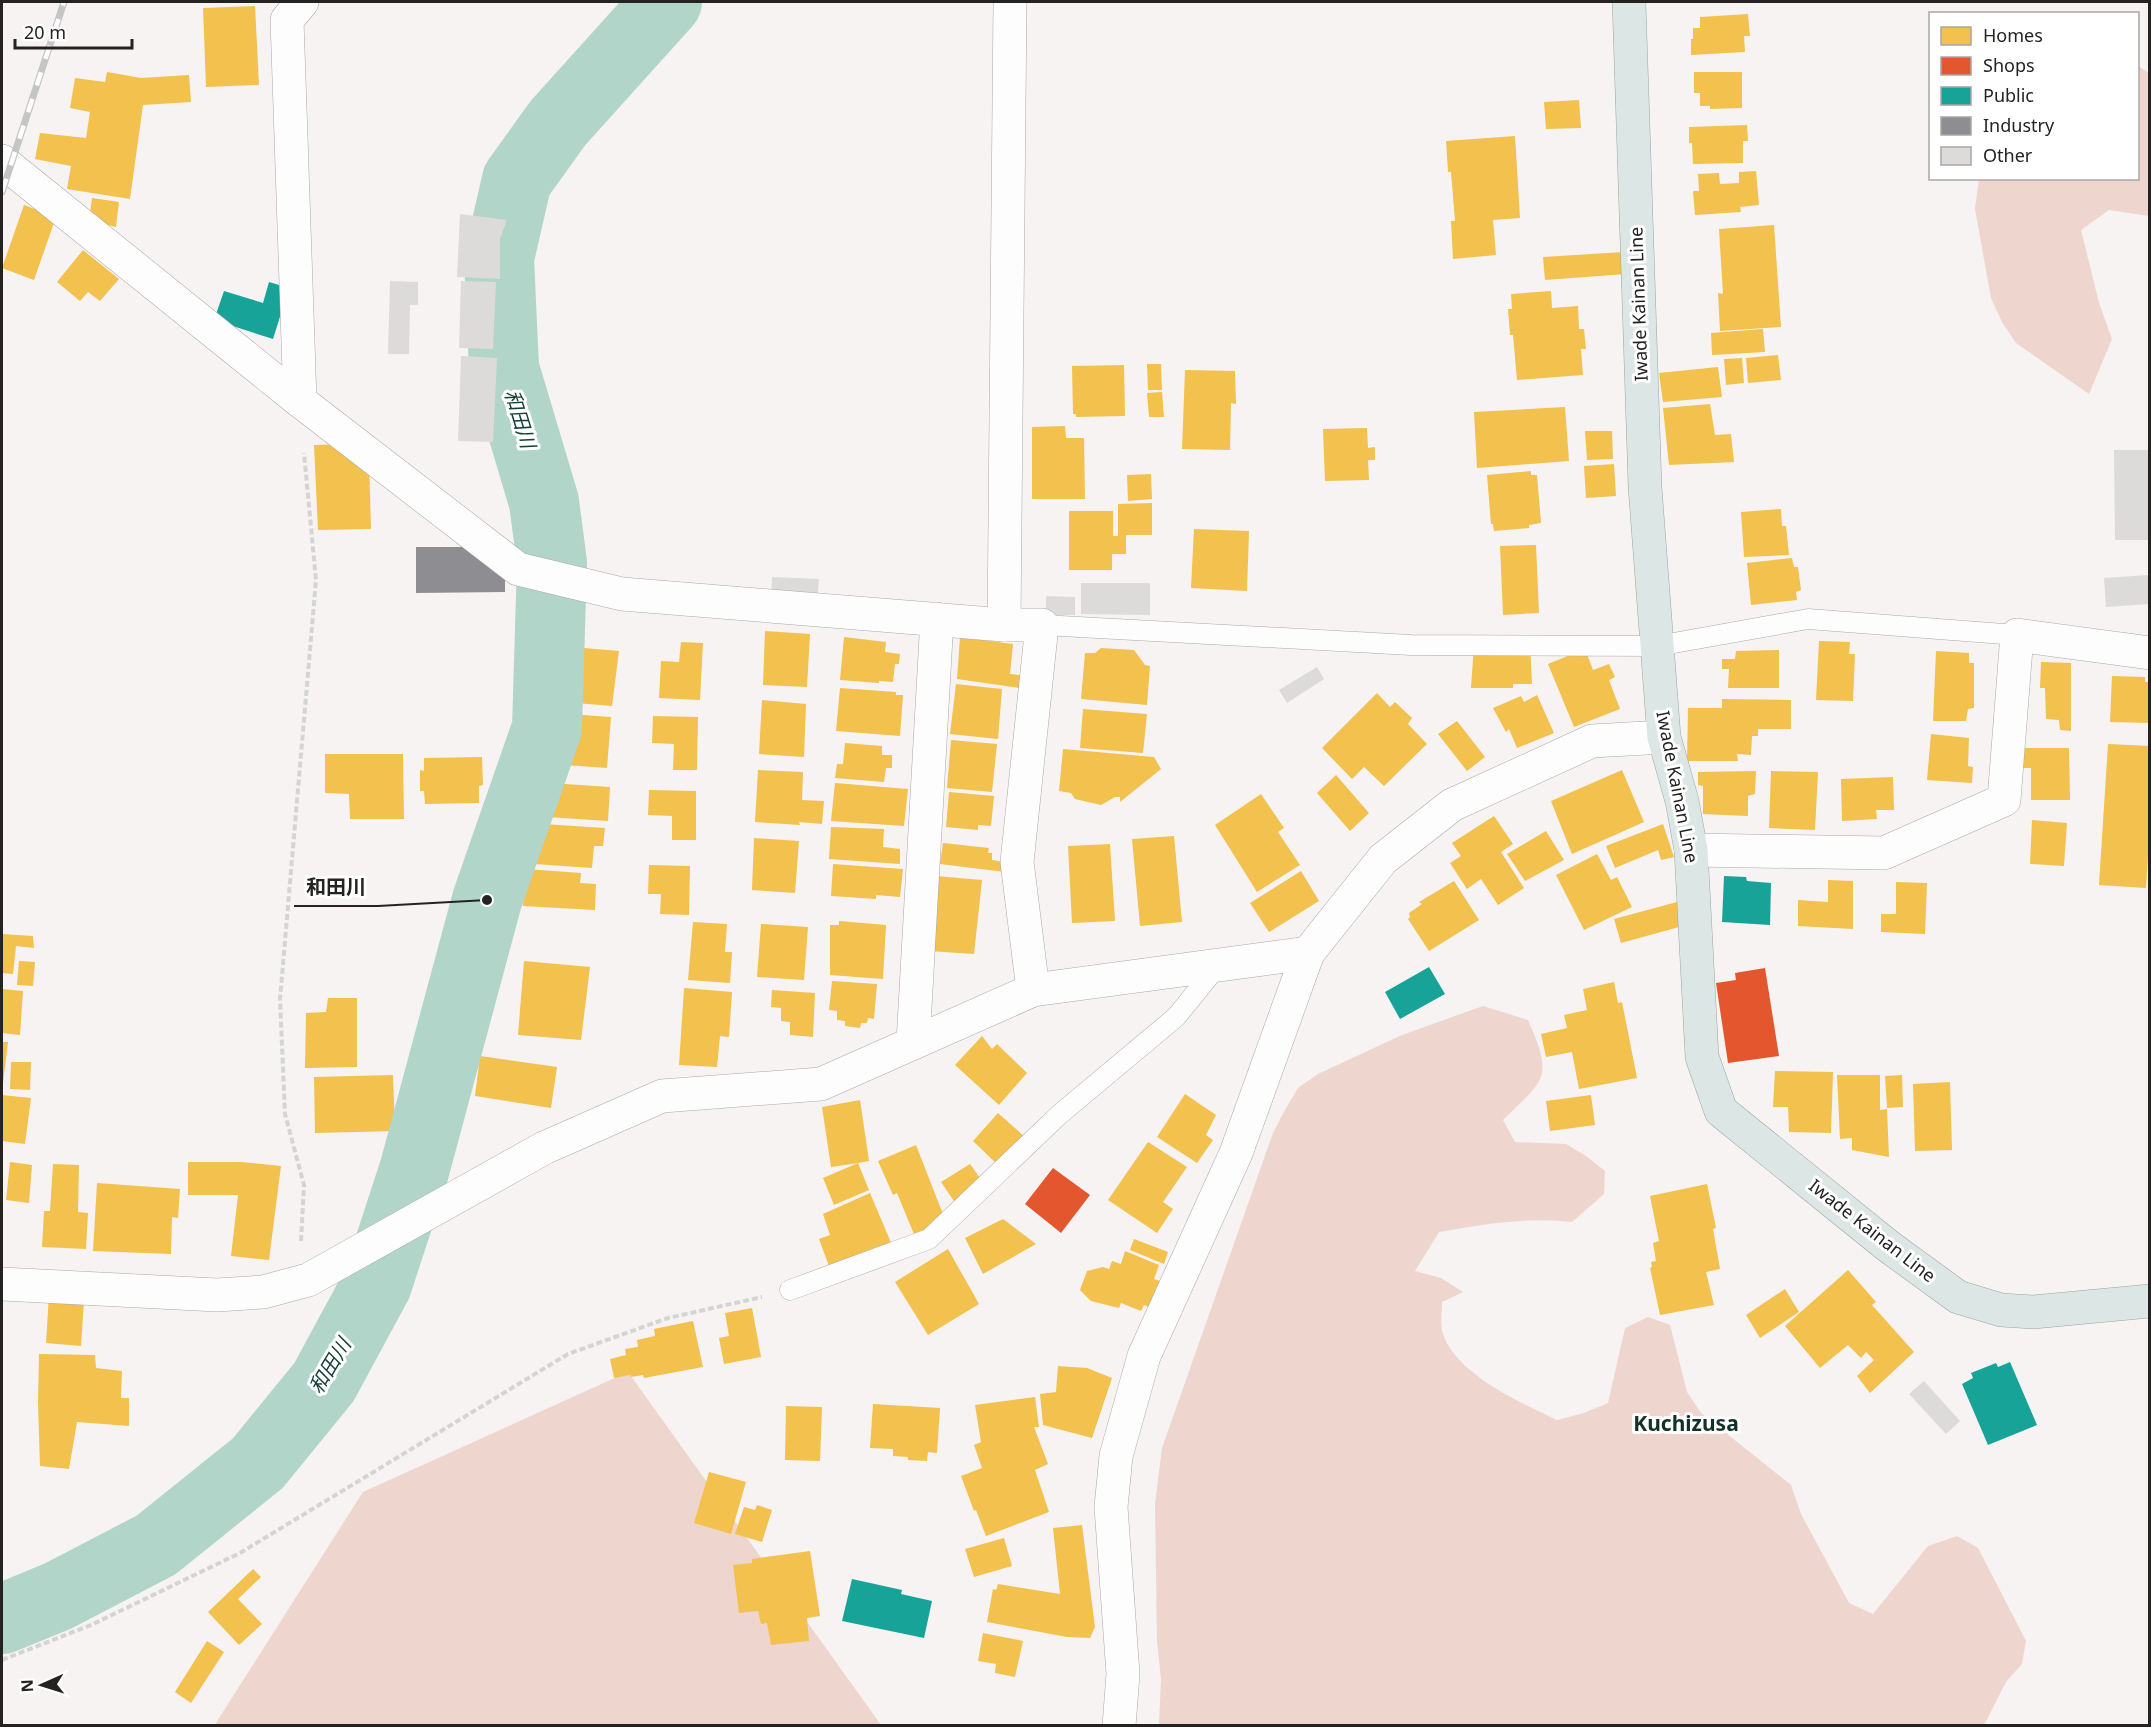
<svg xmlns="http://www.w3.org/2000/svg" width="2151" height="1727" font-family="'Noto Sans','Noto Sans JP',sans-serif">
  <rect width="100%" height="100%" fill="#f6f3f2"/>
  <g fill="#eed5cd">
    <polygon points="2138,66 2149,73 2149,216 2109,210 2081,230 2099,303 2112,339 2089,394 2016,343 2002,322 1991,298 1975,209 1979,179 2138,178"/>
    <path d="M1483,1006L1528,1020C1536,1039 1551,1068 1536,1086C1527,1098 1514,1109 1503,1120L1515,1142L1566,1144L1586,1156L1605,1171L1604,1194L1572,1222C1527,1217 1483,1224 1439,1232L1415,1271L1441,1278L1463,1292L1442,1302C1442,1312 1440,1325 1443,1334C1456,1374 1521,1403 1557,1420L1584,1413L1608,1403L1625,1328L1648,1317L1670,1325L1687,1392L1701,1413L1791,1485L1801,1514L1849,1603L1873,1614L1928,1546L1957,1536L1978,1548L2026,1641L2022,1664L2006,1682L1984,1725H1159L1161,1679L1157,1641L1155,1504L1162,1448L1273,1133L1285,1110L1298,1088L1318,1074L1402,1035Z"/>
    <polygon points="628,1372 881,1725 214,1726 363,1492"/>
  </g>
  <g fill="#f2c14e">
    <polygon points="255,6 259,85 206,87 203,8"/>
    <polygon points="1748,14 1750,36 1744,36 1745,52 1691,55 1691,39 1693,39 1693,28 1700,28 1700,17"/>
    <polygon points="107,72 141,78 189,75 191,102 143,105 130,199 67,189 71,166 35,159 40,133 86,138 90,112 70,108 75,78 105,82"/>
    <polygon points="1694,72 1742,72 1742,108 1710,109 1710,106 1700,106 1700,93 1694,93"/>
    <polygon points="1579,100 1581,128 1546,129 1544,102"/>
    <polygon points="1747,125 1748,141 1743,141 1743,163 1693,164 1692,143 1689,143 1689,127"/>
    <polygon points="1515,136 1520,218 1493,220 1496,255 1453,259 1451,221 1455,221 1451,172 1448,172 1446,141"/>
    <polygon points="1756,171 1759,205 1740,207 1741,212 1695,215 1693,191 1699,191 1698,174 1719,173 1720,184 1739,183 1739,172"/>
    <polygon points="92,198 119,202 116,227 89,221"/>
    <polygon points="24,205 56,217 34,280 2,268"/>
    <polygon points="1774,225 1781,327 1720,331 1718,293 1723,294 1719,229"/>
    <polygon points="83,250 119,279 100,301 88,292 80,301 57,282"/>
    <polygon points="1624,252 1626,274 1545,280 1543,257"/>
    <polygon points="1551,291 1552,308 1578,306 1579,329 1584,329 1586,349 1581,349 1583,375 1517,380 1513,335 1510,335 1508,309 1512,309 1511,294"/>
    <polygon points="1763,329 1765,352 1712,355 1711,333"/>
    <polygon points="1778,355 1781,380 1748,383 1746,358"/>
    <polygon points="1742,358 1744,383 1726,385 1724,359"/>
    <polygon points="1147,364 1161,364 1162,390 1148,390"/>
    <polygon points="1124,365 1125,416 1076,417 1076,414 1073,414 1072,366"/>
    <polygon points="1718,367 1722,397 1663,402 1659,373"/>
    <polygon points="1185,370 1235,371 1236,404 1231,403 1230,450 1182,449"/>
    <polygon points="1162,392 1164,417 1149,417 1147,393"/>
    <polygon points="1710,404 1715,435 1731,434 1734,462 1669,465 1663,408"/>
    <polygon points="1565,407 1569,461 1477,468 1474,412"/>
    <polygon points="1065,426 1066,438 1084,438 1085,499 1032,499 1032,427"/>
    <polygon points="1367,428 1368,448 1375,447 1375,460 1368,460 1369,480 1325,481 1323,429"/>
    <polygon points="1585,431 1612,431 1613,459 1587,460"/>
    <polygon points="349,444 369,460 371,529 318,530 314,445"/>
    <polygon points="1614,464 1616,496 1586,498 1584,466"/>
    <polygon points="1531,471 1531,475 1537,475 1541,523 1529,525 1529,528 1494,531 1493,524 1491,524 1487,475"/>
    <polygon points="1151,474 1152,499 1128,501 1127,475"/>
    <polygon points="1152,503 1152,535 1126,535 1126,554 1112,554 1112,570 1069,570 1069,511 1113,511 1113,536 1118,536 1118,504"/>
    <polygon points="1781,509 1782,526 1786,526 1789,555 1744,557 1741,512"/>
    <polygon points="1194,529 1249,531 1247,591 1191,588"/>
    <polygon points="1536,545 1539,613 1503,615 1500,546"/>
    <polygon points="1792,558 1794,567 1798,567 1801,590 1796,592 1797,600 1751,605 1747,563"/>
    <polygon points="765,631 810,634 807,687 763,685"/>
    <polygon points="844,637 886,642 885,652 900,654 899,664 895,664 893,682 879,681 879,683 840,680"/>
    <polygon points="960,637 1013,644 1010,674 1029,676 1027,689 957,679"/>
    <polygon points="1819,641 1850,642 1849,654 1855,654 1853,701 1816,700"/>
    <polygon points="681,642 703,643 700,700 659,698 661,661 679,662"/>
    <polygon points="1474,644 1530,644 1532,684 1513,684 1513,688 1471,688"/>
    <polygon points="584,648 619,651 612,706 576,703 578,679 582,679"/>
    <polygon points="1101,648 1134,650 1145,665 1150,666 1147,705 1081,699 1085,653 1095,653"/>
    <polygon points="1585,649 1593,670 1609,664 1615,677 1609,680 1620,709 1574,727 1548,664"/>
    <polygon points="1779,650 1779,688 1728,688 1729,669 1722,669 1722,659 1735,659 1736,651"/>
    <polygon points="1936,651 1969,653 1969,663 1974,663 1974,708 1968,709 1966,721 1933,721"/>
    <polygon points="2041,662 2071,663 2071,731 2060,730 2059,720 2046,719 2045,688 2040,688"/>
    <polygon points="2112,676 2145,677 2145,682 2150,682 2150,723 2110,722"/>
    <polygon points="956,684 1002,689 998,739 950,734"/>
    <polygon points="840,688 896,692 896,695 903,695 900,736 836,731"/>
    <polygon points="1377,693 1390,707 1395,702 1412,718 1408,724 1427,744 1384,786 1364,767 1352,779 1322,748"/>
    <polygon points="1537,695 1554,733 1517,748 1509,729 1506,732 1493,708 1521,696 1524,702"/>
    <polygon points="1722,699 1791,700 1791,729 1758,729 1758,736 1752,736 1751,755 1737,754 1738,761 1687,761 1688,708 1722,708"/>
    <polygon points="762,700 806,704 804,757 759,754"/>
    <polygon points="1083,709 1147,714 1143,753 1080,748"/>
    <polygon points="568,714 611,717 607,768 565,765"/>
    <polygon points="653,716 698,717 697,770 673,770 674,744 652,743"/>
    <polygon points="1457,721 1485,757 1467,771 1438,734"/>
    <polygon points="1931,734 1969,738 1968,766 1973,767 1972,783 1927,780"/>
    <polygon points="951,740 997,744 992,792 947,788"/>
    <polygon points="845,743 882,746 882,755 892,755 892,768 886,768 884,782 835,778 837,764 843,764"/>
    <polygon points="2108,744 2150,746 2150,825 2146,888 2099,885"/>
    <polygon points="2022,748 2069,748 2070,800 2031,800 2031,768 2022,768"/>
    <polygon points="1063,749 1154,757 1161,769 1120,802 1120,797 1115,797 1101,805 1075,799 1071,793 1059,791"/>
    <polygon points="325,754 403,754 404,819 350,819 349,794 325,793"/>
    <polygon points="482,757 483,785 479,786 479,803 425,804 424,791 420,791 420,770 424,771 424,758"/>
    <polygon points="758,770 803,772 802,800 824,801 822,824 799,822 800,825 755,822"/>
    <polygon points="1622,770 1644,822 1572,854 1551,801"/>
    <polygon points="1756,771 1755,794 1748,796 1748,816 1703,814 1703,786 1698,785 1698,772"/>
    <polygon points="1771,771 1818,772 1815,830 1769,828"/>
    <polygon points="1336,775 1369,813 1350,831 1317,793"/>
    <polygon points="1893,777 1894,810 1876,810 1877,819 1842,821 1841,779"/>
    <polygon points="550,783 610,787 608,821 547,817"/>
    <polygon points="835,783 908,789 904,826 831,821"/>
    <polygon points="649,790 696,791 696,840 672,840 672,816 648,815"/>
    <polygon points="949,792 994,796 991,826 978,825 978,830 946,827"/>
    <polygon points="1261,794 1284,828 1278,832 1300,865 1257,892 1215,825"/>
    <polygon points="1494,816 1513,844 1501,852 1524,888 1498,905 1481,879 1467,889 1450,863 1461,856 1452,843"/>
    <polygon points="2032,820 2067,823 2064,866 2030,864"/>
    <polygon points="543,824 605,828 603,846 594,846 592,868 535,864 536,842 541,842"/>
    <polygon points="1663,824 1674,857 1661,860 1658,850 1615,868 1606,846"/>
    <polygon points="831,827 884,829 883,847 900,849 900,864 829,859"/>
    <polygon points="1546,831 1564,860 1525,881 1507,854"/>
    <polygon points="1174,836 1182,922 1140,926 1132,839"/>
    <polygon points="754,838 799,841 795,893 752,890"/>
    <polygon points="943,843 989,848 988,853 992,853 992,860 1005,862 1005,872 940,864"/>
    <polygon points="1110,844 1115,921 1072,923 1068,846"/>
    <polygon points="1597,854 1611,880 1617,877 1632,907 1584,930 1556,875"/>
    <polygon points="833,864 903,869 900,897 876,895 876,899 831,896"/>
    <polygon points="649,865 690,866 689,915 660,914 661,894 648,894"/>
    <polygon points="526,869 581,873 580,883 596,884 595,910 523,906"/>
    <polygon points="1301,871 1319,901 1269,932 1250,903"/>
    <polygon points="936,876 982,880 974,954 929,951"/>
    <polygon points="1828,880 1853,881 1853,929 1798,926 1798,900 1828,902"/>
    <polygon points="1454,881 1479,920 1429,951 1408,919 1410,917 1409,913 1422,904 1419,902"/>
    <polygon points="1896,882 1927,883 1925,934 1881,932 1881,914 1896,914"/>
    <polygon points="1677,902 1679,927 1621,943 1614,919"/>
    <polygon points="839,921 886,925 883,979 830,975 830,925 839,925"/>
    <polygon points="693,922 727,924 725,952 732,952 730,983 688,980"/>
    <polygon points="761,924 808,927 804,980 757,977"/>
    <polygon points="2,934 33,936 34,948 16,946 13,974 2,973"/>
    <polygon points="19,961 35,962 33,986 17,985"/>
    <polygon points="524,961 590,967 581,1040 518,1035"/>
    <polygon points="832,981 877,984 874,1019 868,1018 867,1023 861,1023 860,1028 845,1026 845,1021 837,1020 837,1011 829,1010"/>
    <polygon points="1614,982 1618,1003 1622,1002 1637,1078 1579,1089 1572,1052 1546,1057 1541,1034 1567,1028 1564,1015 1587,1010 1583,989"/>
    <polygon points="684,988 732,992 729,1037 720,1036 717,1067 679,1065"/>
    <polygon points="2,989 23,991 20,1035 2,1033"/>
    <polygon points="772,990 815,993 813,1037 790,1035 790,1022 781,1021 781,1008 771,1007"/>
    <polygon points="328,998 357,998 357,1067 305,1068 306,1013 326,1012"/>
    <polygon points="982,1036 992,1049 997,1044 1027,1073 999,1105 955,1065"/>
    <polygon points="2,1042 8,1042 3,1083 2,1083"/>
    <polygon points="480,1056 557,1067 551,1108 475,1096"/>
    <polygon points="11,1062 31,1062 30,1090 10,1089"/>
    <polygon points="1775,1071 1833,1072 1831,1133 1789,1132 1788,1107 1773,1107"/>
    <polygon points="393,1075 395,1131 315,1133 314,1077"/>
    <polygon points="1837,1075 1880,1075 1880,1110 1887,1109 1889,1157 1852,1150 1852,1138 1840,1139"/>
    <polygon points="1902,1075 1903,1107 1887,1108 1885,1076"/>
    <polygon points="1950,1082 1952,1150 1915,1151 1913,1084"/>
    <polygon points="1185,1094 1216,1115 1206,1135 1213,1140 1197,1163 1157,1137"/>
    <polygon points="2,1095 31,1098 25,1144 2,1141"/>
    <polygon points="1591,1095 1595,1125 1550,1131 1546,1101"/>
    <polygon points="860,1100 869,1161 858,1163 869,1190 834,1205 823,1178 858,1163 831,1167 822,1107"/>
    <polygon points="998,1113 1026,1138 1000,1167 973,1141"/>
    <polygon points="1148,1142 1187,1167 1163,1202 1173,1209 1157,1233 1108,1200"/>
    <polygon points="916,1145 948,1227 916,1239 897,1193 893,1195 878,1161"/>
    <polygon points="10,1162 32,1165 29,1203 6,1200"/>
    <polygon points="188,1162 242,1162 281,1166 269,1260 231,1256 238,1195 188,1195"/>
    <polygon points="53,1164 79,1165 78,1212 88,1213 86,1249 42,1247 44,1211 50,1211"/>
    <polygon points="970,1164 985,1185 956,1204 941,1182"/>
    <polygon points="97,1183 180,1189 178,1218 172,1217 171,1254 93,1251"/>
    <polygon points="1707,1184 1716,1228 1713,1229 1720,1269 1706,1272 1714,1305 1660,1315 1650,1268 1652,1267 1651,1262 1656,1261 1653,1243 1659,1241 1650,1196"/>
    <polygon points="870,1193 895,1252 832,1274 819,1239 830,1235 823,1214"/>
    <polygon points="1003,1219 1036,1244 983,1274 965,1238"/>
    <polygon points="1134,1239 1168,1252 1164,1264 1130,1250"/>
    <polygon points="948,1249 979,1304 928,1335 895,1282"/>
    <polygon points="1125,1251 1159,1265 1154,1279 1160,1281 1149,1307 1144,1305 1141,1311 1121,1303 1119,1308 1091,1301 1080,1290 1087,1271 1103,1267 1109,1269 1112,1261 1121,1264"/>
    <polygon points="1848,1270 1876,1302 1872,1305 1914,1352 1870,1393 1857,1376 1874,1360 1866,1352 1861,1358 1848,1345 1820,1368 1785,1326"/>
    <polygon points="1785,1289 1799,1312 1760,1338 1746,1315"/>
    <polygon points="49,1295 84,1300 81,1346 46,1343"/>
    <polygon points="752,1308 761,1357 724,1364 719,1338 729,1336 725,1313"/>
    <polygon points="693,1321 703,1367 644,1378 643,1375 631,1377 630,1375 614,1378 610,1359 626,1355 625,1349 638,1347 637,1340 655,1336 654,1329"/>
    <polygon points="39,1354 95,1355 96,1368 122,1371 121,1398 129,1398 129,1426 77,1422 69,1469 40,1466 38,1402"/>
    <polygon points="1058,1366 1087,1368 1112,1378 1092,1438 1043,1425 1040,1394 1056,1392"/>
    <polygon points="1035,1397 1039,1427 1034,1427 1048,1464 1035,1470 1049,1512 986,1536 976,1510 974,1511 961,1476 982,1468 974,1445 981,1442 975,1405"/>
    <polygon points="873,1404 940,1408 937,1453 928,1452 927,1461 908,1460 908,1457 893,1456 893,1449 870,1448"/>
    <polygon points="786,1406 822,1407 820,1461 785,1460"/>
    <polygon points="709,1472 746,1482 731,1534 694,1523"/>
    <polygon points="757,1505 772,1510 762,1542 735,1534 744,1507 755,1510"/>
    <polygon points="1082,1525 1095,1627 1090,1638 1067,1637 987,1622 993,1589 996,1590 998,1584 1060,1594 1053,1528"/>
    <polygon points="1004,1538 1012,1566 974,1577 965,1549"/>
    <polygon points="810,1551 820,1616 807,1618 809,1641 771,1645 767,1623 761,1624 758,1611 739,1613 733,1565 752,1563 752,1559"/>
    <polygon points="253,1569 261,1577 238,1599 262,1624 239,1645 208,1612"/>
    <polygon points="983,1633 1023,1641 1015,1677 995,1673 996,1664 978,1661"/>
    <polygon points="207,1641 224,1652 191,1703 175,1692"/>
  </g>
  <g fill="#e4572e">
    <polygon points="1765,968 1779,1056 1728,1063 1716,983 1736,980 1735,973"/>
    <polygon points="1053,1168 1090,1195 1061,1233 1025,1204"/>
  </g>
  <g fill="#17a398">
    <polygon points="269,282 289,288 273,339 214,320 224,291 263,303"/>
    <polygon points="1724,876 1746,877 1747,881 1771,883 1770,925 1722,922"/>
    <polygon points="1429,967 1445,994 1400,1019 1385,992"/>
    <polygon points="2010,1362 2037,1425 1988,1445 1962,1384 1973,1378 1971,1373 1996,1363 1998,1367"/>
    <polygon points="852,1579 902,1590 901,1594 932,1601 924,1638 842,1621"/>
  </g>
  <polygon fill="#8d8d92" points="416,547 488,547 489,568 505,568 505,592 416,593"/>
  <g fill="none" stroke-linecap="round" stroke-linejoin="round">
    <polyline stroke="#b1d5c8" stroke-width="70" points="2,1619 58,1596 156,1545 258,1463 324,1382 377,1284 414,1171 487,900 547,728 552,563 544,502 504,368 499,258 517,180 558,123 667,2"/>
  </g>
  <g fill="#dddbda">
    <polygon points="460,214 507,220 500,239 500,279 457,277"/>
    <polygon points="390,281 418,282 418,305 410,305 409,354 388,354"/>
    <polygon points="461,281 496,282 493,349 459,348"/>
    <polygon points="461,356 497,358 493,442 458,441"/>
    <polygon points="2114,450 2150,450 2150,540 2115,540"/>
    <polygon points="2148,575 2150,604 2106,607 2104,578"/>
    <polygon points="772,577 819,579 817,605 771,601"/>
    <polygon points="1081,583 1150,583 1150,615 1081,614"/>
    <polygon points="1046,596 1075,597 1075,615 1046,615"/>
    <polygon points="1317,667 1324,679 1287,703 1279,690"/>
    <polygon points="1924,1381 1960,1421 1946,1434 1909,1394"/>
  </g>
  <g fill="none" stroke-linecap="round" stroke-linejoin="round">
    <g stroke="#aba9a8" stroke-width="21">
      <g id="service">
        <polyline points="1042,625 1411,645 1657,646 1808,619 2017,635"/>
        <polyline points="790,1290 929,1239 1060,1114 1176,1017 1219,964"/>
      </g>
    </g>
    <g stroke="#aba9a8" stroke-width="34">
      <g id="minor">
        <polyline points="2,161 300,401 518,569 622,594 1004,625 1042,625 1017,862 1033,990"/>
        <polyline points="300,401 287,20 302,2"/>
        <polyline points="1004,625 1010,2"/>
        <polyline points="1691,850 1884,853 2004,800 2017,635 2150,653"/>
        <polyline points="913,1043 937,619"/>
        <polyline points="2,1284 217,1295 263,1292 308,1280 544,1148 662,1096 821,1084 1033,990 1308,953"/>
      </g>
    </g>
    <g stroke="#aba9a8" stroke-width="34">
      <polyline id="tertiary" points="1119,1726 1123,1674 1111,1507 1116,1456 1144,1356 1236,1153 1308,953 1383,859 1452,805 1592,741 1664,737"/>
    </g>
    <g stroke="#96a8a2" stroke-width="34">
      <polyline id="primary" points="1629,2 1645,487 1664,737 1682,801 1691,850 1702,1057 1721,1111 1888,1246 1958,1297 2001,1310 2033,1312 2150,1301"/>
    </g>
    <g stroke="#d4d4d4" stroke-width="4" stroke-dasharray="6 3" stroke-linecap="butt">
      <polyline points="301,1241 304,1185 285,1114 280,999 316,580 304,453"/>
      <polyline points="2,1660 91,1625 240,1553 568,1354 668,1318 762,1297"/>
    </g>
    <use href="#service" stroke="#fefdfd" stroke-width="20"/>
    <use href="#minor" stroke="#fefdfd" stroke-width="33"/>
    <use href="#tertiary" stroke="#fefdfd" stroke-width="33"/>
    <use href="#primary" stroke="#dce6e4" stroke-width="33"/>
    <g stroke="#c6c5c5" stroke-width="7">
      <polyline id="rail" points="2,192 64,2"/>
    </g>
    <use href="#rail" stroke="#fff" stroke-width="4.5" stroke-dasharray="14" stroke-linecap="butt"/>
  </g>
  <g text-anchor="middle" stroke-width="6" stroke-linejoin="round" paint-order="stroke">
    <g font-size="18" fill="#252322" stroke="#fff">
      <text transform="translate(1639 304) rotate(-92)" y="6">Iwade Kainan Line</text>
      <text transform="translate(1677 787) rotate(79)" y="6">Iwade Kainan Line</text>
      <text transform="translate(1872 1231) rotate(38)" y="6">Iwade Kainan Line</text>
    </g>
    <g font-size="20" font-style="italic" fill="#144135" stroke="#fff">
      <text transform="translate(520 419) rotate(73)" y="7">和田川</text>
      <text transform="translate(330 1366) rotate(-59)" y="7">和田川</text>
    </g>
    <g font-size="21" font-weight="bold" fill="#133128" stroke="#fff">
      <text x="1686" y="1431">Kuchizusa</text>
    </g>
  </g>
  <path fill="none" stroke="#252322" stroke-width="2" d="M487 900L378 906H294"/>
  <circle fill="#252322" stroke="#fff" stroke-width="2" cx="487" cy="900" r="6"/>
  <g font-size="20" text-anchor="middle" font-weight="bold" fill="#252322" stroke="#fff" stroke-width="6" stroke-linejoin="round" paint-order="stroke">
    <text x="336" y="894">和田川</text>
  </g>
  <rect width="2151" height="1727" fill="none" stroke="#252322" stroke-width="6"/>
  <rect x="1929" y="12" width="210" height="168" fill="#ffffff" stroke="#a8a7a7" stroke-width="1.5"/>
  <rect x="1941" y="27" width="30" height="18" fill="#f2c14e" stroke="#a8a7a7" stroke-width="1.5"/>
  <text x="1983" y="42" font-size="18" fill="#252322">Homes</text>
  <rect x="1941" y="57" width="30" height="18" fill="#e4572e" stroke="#a8a7a7" stroke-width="1.5"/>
  <text x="1983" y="72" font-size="18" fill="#252322">Shops</text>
  <rect x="1941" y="87" width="30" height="18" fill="#17a398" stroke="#a8a7a7" stroke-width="1.5"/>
  <text x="1983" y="102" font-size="18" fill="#252322">Public</text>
  <rect x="1941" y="117" width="30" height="18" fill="#8d8d92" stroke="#a8a7a7" stroke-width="1.5"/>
  <text x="1983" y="132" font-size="18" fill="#252322">Industry</text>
  <rect x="1941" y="147" width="30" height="18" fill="#dddbda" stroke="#a8a7a7" stroke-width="1.5"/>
  <text x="1983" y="162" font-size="18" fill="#252322">Other</text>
  <g transform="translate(42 1685) rotate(267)" stroke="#ffffff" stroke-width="4.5" paint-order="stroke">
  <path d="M0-4.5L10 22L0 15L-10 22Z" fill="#252322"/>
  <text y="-9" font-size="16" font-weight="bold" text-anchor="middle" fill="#252322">N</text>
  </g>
  <path d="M15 39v9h117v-9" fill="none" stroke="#252322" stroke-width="3"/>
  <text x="24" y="39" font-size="18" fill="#252322" stroke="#ffffff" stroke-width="4.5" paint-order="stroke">20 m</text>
</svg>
